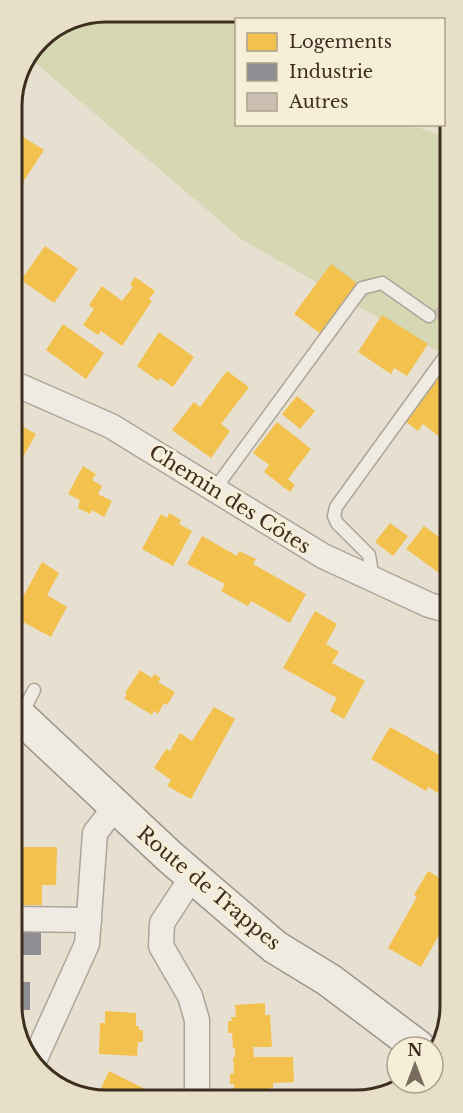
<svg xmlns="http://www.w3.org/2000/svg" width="463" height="1113" font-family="'Libre Baskerville',serif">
  <rect width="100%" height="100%" fill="#e7e0d1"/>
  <polygon fill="#d6d7b3" points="106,12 292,13 298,19 237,20 237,124 410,125 448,137 449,358 241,239 32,60 44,36"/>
  <g fill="#f2c14e">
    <polygon points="12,130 44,150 18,190 13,187"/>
    <polygon points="45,246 78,269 54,303 21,280"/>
    <polygon points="331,264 358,284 321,334 294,314"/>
    <polygon points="135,277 155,291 149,299 152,301 122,346 101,331 98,335 83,325 94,309 89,305 102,286 122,301 133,287 130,285"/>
    <polygon points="382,315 428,344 407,376 394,368 391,374 358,352"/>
    <polygon points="63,324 104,353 86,379 46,350"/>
    <polygon points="159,332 194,357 173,387 160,378 158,381 137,366"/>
    <polygon points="441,370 449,376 449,383 438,397 449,404 449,444 423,424 418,431 405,421"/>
    <polygon points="227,371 249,387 221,424 230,431 211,458 172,430 194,402 200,407"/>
    <polygon points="297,396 315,411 300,429 282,414"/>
    <polygon points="13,421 36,434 13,475"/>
    <polygon points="277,422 311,449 288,479 295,485 290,492 264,472 269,465 253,453"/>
    <polygon points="83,466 96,474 92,480 102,486 98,494 112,501 104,517 92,510 90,514 78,508 80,500 68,494"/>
    <polygon points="169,513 181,520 179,524 192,531 173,566 142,549 161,514 167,518"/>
    <polygon points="390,523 408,536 393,556 375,542"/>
    <polygon points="424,526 449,544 449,580 406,549"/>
    <polygon points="202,536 237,556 239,551 256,559 253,564 306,594 290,623 251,601 248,606 221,591 225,584 187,564"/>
    <polygon points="42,562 59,573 47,595 67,607 51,637 14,617 14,613"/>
    <polygon points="315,611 337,624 326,644 339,652 332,663 365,681 344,719 330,711 337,698 283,668"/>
    <polygon points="140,670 152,678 154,674 161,678 158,682 175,692 167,705 164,703 158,714 154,711 152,715 124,698 127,694 125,693"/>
    <polygon points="214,707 235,719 191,799 167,786 171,780 154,768 166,749 170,751 180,733 192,741"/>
    <polygon points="390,727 445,758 450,749 450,800 428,787 426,791 371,759"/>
    <polygon points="15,847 57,847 56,885 42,885 42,905 18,905 19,885 15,885"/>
    <polygon points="428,871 450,884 450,916 421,967 388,948 417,897 414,895"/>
    <polygon points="265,1003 265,1015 270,1015 272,1047 253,1047 254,1057 293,1057 294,1082 273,1083 273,1088 269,1088 270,1098 239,1099 239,1089 234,1089 234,1084 230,1084 230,1074 234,1073 233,1057 235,1057 235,1048 233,1048 232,1033 228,1033 228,1021 232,1021 231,1017 236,1017 235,1005"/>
    <polygon points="105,1011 136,1013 136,1026 139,1026 139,1030 143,1030 143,1042 138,1042 137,1056 99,1054 100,1023 105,1023"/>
    <polygon points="109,1071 143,1088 138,1099 96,1099"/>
  </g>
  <g fill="#8d8d92">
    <polygon points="342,14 376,14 386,20 348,20"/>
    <rect x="15" y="927" width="26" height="28"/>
    <rect x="15" y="982" width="15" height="28"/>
  </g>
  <polygon fill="#cbbfb2" points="443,300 449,305 449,323 446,326 432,314"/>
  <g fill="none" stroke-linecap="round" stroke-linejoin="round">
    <g stroke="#ada599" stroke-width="15">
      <g id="lane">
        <polyline points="13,300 15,296"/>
        <polyline points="214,490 362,288 382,283 429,316"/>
        <polyline points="373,579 369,555 337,523 334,516 336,507 449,351"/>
        <polyline points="21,716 34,690"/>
      </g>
    </g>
    <g stroke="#ada599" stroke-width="27">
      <g id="street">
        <polyline points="13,383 111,426 323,556 429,605 450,611"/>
        <polyline points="192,877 162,923 161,946 190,996 197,1020 197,1099"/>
        <polyline points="15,919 89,920"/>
        <polyline points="34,1061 87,944 95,833 115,807"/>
      </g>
    </g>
    <g stroke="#9c958a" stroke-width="36">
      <polyline id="secondary" points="14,711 170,857 275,947 329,980 418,1047"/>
    </g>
    <use href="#lane" stroke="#efebe3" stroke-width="12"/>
    <use href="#street" stroke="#efebe3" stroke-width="24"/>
    <use href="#secondary" stroke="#efebe3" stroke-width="33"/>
  </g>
  <g text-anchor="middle" stroke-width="6" stroke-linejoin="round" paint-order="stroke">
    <g font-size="20" fill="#3d2e20" stroke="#f7eed8">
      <text transform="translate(230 499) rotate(32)" y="7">Chemin des Côtes</text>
      <text transform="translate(209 888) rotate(40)" y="7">Route de Trappes</text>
    </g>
  </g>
  <path d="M0 0H463V1113H0ZM106 22H356A84 84 0 0 1 440 106V1006A84 84 0 0 1 356 1090H106A84 84 0 0 1 22 1006V106A84 84 0 0 1 106 22Z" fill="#e8dfc9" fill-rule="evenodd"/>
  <path fill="none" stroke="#3d2e20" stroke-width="3" d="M106 22H356A84 84 0 0 1 440 106V1006A84 84 0 0 1 356 1090H106A84 84 0 0 1 22 1006V106A84 84 0 0 1 106 22Z"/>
  <rect x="235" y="18" width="210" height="108" fill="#f7eed8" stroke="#ada18e" stroke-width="1.5"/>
  <rect x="247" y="33" width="30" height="18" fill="#f2c14e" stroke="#ada18e" stroke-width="1.5"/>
  <text x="289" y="48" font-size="18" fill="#3d2e20">Logements</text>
  <rect x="247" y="63" width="30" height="18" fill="#8d8d92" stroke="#ada18e" stroke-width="1.5"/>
  <text x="289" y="78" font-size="18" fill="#3d2e20">Industrie</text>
  <rect x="247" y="93" width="30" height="18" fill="#cbbfb2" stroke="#ada18e" stroke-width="1.5"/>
  <text x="289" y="108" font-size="18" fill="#3d2e20">Autres</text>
  <g transform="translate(415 1065)"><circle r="28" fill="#f7eed8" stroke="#ada18e" stroke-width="1.5"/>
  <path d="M0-4.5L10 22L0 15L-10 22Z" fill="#786c5e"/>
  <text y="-9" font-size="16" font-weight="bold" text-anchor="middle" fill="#3d2e20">N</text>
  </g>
</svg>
